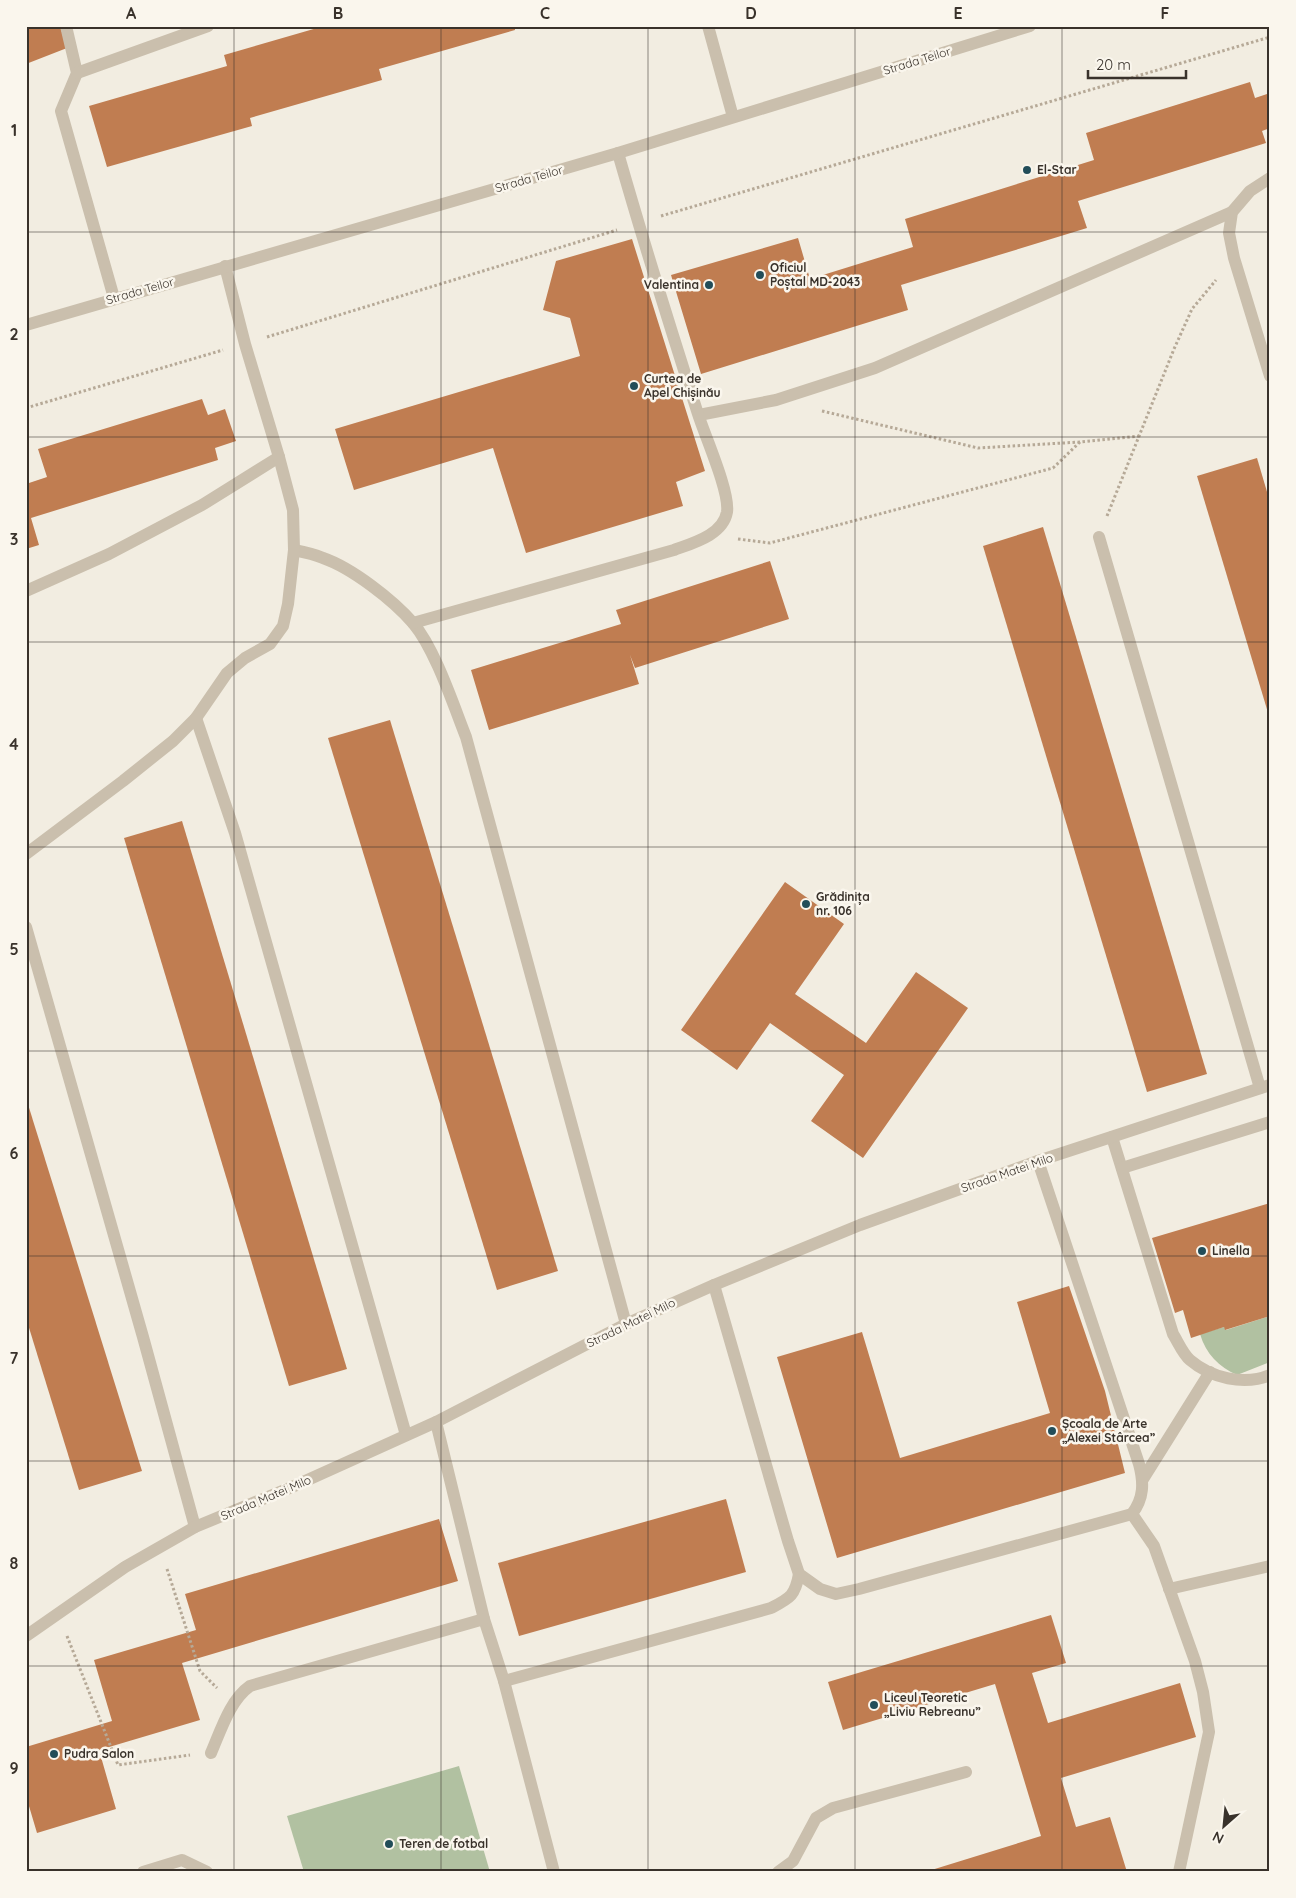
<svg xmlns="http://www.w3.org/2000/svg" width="1296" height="1898" font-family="Quicksand,sans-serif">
  <rect width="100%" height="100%" fill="#f2ede1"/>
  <g fill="#b1c1a1">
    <path d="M1270,1316V1362L1237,1375C1219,1367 1206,1354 1200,1334L1224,1327L1226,1330Z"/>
    <polygon points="459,1766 490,1872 304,1872 287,1816"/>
  </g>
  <g fill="#c07d51">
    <polygon points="26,26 60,26 67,48 26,64"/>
    <polygon points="324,26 515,26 515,30 379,69 382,80 250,118 252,126 107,167 89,106 227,66 224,55"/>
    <polygon points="1250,82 1255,98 1270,93 1270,128 1262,131 1266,143 1078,201 1087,228 901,285 908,310 701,374 671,275 798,238 810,279 913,247 905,219 1094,160 1086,133"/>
    <polygon points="632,239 705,471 676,482 683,506 526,553 493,448 354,490 335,429 580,356 570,318 543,310 556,261"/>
    <polygon points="202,399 208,415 225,409 236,441 215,448 218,460 31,518 39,545 26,549 26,484 47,477 38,449"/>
    <polygon points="1257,458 1270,502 1269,716 1197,476"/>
    <polygon points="1043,527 1207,1074 1147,1092 983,546"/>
    <polygon points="770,561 789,619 635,668 630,655 639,684 489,730 471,670 621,624 616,610"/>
    <polygon points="390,720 558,1271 497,1290 328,738"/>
    <polygon points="182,821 347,1369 289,1386 124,838"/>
    <polygon points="785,882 844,924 795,994 866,1043 916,972 968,1008 863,1158 811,1121 844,1075 770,1023 737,1070 681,1030"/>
    <polygon points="26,1098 142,1471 79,1490 26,1318"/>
    <polygon points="1270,1203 1270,1316 1225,1330 1224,1327 1191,1338 1183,1310 1175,1313 1152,1238"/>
    <polygon points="1069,1286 1105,1391 1125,1473 837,1558 777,1357 862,1332 900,1458 1050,1413 1017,1302"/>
    <polygon points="726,1499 746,1572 519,1636 498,1563"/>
    <polygon points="439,1519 458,1581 182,1663 200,1720 99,1750 116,1809 37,1833 26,1796 26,1747 112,1721 94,1660 196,1630 185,1594"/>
    <polygon points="1051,1615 1066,1663 1032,1673 1048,1723 1180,1683 1196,1737 1061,1778 1076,1827 1110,1817 1127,1872 925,1872 1041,1836 995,1684 843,1730 828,1682"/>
  </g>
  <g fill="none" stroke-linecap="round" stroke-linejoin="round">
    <g stroke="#b6a997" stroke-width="3" stroke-dasharray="2.5 2.5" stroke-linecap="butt">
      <polyline points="661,216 1270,37"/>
      <polyline points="267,337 617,230"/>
      <polyline points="26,408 223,350"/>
      <polyline points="822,411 978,448 1080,442 1139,436"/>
      <polyline points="1107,516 1174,349 1192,309 1216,280"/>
      <polyline points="738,539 770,543 1053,468 1080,442"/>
      <polyline points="167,1569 200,1671 217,1688"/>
      <polyline points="67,1636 118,1765 190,1755"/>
    </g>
    <g stroke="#cabfad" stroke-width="12">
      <polyline points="66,26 77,73 61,111 114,298"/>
      <polyline points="1270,178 1250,191 1232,212 1229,233 1234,258 1270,376"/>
      <polyline points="699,415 776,400 875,368 1232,212"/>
      <polyline points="1099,537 1260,1088"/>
      <path d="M294,550C304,552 314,554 323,558C352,568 393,600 413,623C435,649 453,704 466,737L626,1324"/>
      <polyline points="26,591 109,554 202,505 279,457"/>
      <path d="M413,623L674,550C693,543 723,535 727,512C730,492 705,436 698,414C670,327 643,240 618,153"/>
      <polyline points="196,718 235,833 406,1435"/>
      <polyline points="26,854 123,781 173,741 196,718 227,673 245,658 270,644 283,626 288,604 294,550 293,510 279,457 245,344 225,266"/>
      <polyline points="26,927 143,1337 195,1527"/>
      <path d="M1112,1137L1173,1334C1178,1342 1183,1354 1190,1360C1211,1378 1244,1386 1270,1375"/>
      <path d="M1038,1161L1139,1464C1144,1483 1144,1498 1132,1514L1154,1546L1195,1661L1203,1692L1209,1732L1179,1872"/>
      <polyline points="1122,1168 1270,1122"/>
      <polyline points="714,1285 788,1541 799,1574 820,1589 836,1594 859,1589 1132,1514"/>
      <polyline points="436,1422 484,1619 504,1681 554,1872"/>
      <polyline points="1143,1479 1210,1372"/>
      <polyline points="1169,1589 1270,1566"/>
      <path d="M504,1681L771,1608C790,1598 795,1596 799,1574"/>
      <path d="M211,1753C221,1730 230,1700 250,1686L484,1619"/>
      <polyline points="143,1872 182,1860 207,1872"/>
      <polyline points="778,1872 793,1861 816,1818 833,1808 966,1772"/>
    </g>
    <g stroke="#cabfad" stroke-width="12">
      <polyline points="708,26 733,117"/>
      <polyline points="77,73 208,26"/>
      <polyline points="26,325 618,153 1030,26"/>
      <polyline points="26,1636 125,1567 195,1527 292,1487 436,1422 626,1324 714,1285 860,1225 1038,1161 1270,1085"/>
    </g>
  </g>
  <path fill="none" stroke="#39322b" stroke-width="1" stroke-opacity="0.55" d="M234,26V1872M441,26V1872M648,26V1872M855,26V1872M1062,26V1872M26,232H1270M26,437H1270M26,642H1270M26,847H1270M26,1051H1270M26,1256H1270M26,1461H1270M26,1666H1270"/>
  <g fill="#224d59" stroke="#faf6ed" stroke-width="2">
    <circle cx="1027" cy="170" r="5"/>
    <circle cx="760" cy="275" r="5"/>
    <circle cx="709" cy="285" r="5"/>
    <circle cx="634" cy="386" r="5"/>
    <circle cx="806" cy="904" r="5"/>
    <circle cx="1202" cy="1251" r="5"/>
    <circle cx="1052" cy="1431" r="5"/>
    <circle cx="874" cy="1705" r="5"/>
    <circle cx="54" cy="1754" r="5"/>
    <circle cx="389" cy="1844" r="5"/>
  </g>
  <g text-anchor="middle" stroke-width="5" stroke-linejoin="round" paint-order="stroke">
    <g font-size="12" fill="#39322b" stroke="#faf6ed">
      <text transform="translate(917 61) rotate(-17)" y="4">Strada Teilor</text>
      <text transform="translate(529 179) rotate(-16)" y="4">Strada Teilor</text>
      <text transform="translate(140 291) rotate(-16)" y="4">Strada Teilor</text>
      <text transform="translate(1007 1173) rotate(-19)" y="4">Strada Matei Milo</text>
      <text transform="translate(631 1323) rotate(-26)" y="4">Strada Matei Milo</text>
      <text transform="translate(266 1498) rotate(-23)" y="4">Strada Matei Milo</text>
    </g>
    <g font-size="12" font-weight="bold" fill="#39322b" stroke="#faf6ed" text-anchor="start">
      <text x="1037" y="174">El-Star</text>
      <text x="770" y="272">Oficiul<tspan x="770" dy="14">Poștal MD-2043</tspan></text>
      <text x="699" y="289" text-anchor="end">Valentina</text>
      <text x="644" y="383">Curtea de<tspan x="644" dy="14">Apel Chișinău</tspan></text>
      <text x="816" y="901">Grădinița<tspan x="816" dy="14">nr. 106</tspan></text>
      <text x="1212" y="1255">Linella</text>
      <text x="1062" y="1428">Școala de Arte<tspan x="1062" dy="14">„Alexei Stârcea”</tspan></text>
      <text x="884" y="1702">Liceul Teoretic<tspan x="884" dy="14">„Liviu Rebreanu”</tspan></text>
      <text x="64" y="1758">Pudra Salon</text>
      <text x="399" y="1848">Teren de fotbal</text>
    </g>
  </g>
  <rect width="1296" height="1898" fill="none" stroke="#faf6ed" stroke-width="55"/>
  <g transform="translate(1224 1826) rotate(207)" stroke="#faf6ed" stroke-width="4" paint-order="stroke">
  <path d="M0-4L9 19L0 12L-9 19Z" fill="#39322b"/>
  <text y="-8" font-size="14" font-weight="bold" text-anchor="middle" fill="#39322b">N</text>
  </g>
  <path d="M1088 70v8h98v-8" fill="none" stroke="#39322b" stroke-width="2.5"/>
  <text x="1096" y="70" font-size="15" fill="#39322b" stroke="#faf6ed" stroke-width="4" paint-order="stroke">20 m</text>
  <rect x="28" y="28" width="1240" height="1842" fill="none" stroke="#39322b" stroke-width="2"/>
  <g font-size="16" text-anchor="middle" font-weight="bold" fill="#39322b">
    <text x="131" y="19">A</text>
    <text x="338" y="19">B</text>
    <text x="545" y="19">C</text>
    <text x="751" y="19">D</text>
    <text x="958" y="19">E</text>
    <text x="1165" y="19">F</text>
    <text x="14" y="136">1</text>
    <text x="14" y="340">2</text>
    <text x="14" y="545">3</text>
    <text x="14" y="750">4</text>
    <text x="14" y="955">5</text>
    <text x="14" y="1159">6</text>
    <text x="14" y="1364">7</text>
    <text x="14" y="1569">8</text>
    <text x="14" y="1774">9</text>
  </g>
</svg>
